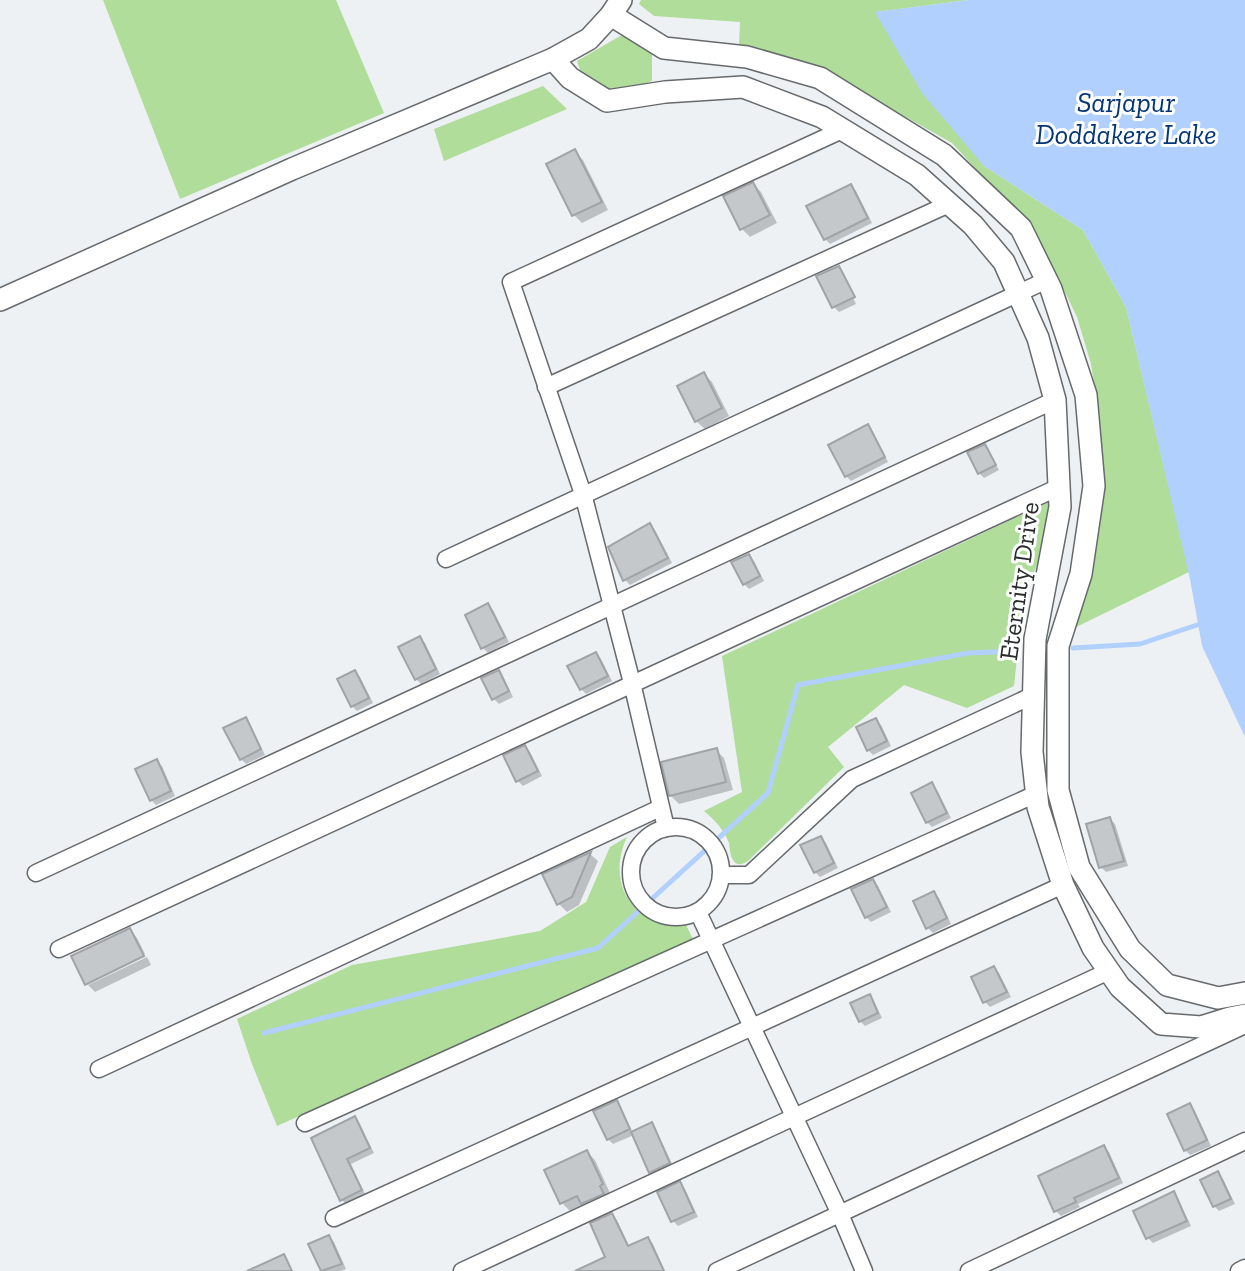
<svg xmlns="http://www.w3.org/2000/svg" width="1245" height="1271" font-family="'Zilla Slab',serif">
  <rect width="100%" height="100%" fill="#edf1f4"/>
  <g fill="#b0dd9a">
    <polygon points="103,0 336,0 384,113 180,199"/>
    <polygon points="641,0 969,0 876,12 984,166 1083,230 1126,307 1189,572 1070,630 1095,389 1091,364 1077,317 1047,255 1034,235 1001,196 952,143 833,76 739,45 740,22 654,16 639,4"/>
    <polygon points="627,32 652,51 652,81 613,95 581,73 577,61"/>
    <polygon points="543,86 567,109 444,161 434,129"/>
    <path d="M1051,501L1041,554L1023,601L1014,686L967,708L904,685L828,747L844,767L748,861C743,864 737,867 733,860C730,856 730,848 729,843C724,830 715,820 704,811L742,792L722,656Z"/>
    <path d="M627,837C605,884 634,929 686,925L693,939L277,1126L252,1064L237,1019L352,965L540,931L586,902L610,847Z"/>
  </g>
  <polygon fill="#b1d0fd" points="969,0 1245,0 1245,737 1202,646 1190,579 1126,307 1083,230 984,166 922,93 875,12"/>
  <g fill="#0003">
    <polygon points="575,152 583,160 608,210 582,223 574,215 548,165"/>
    <polygon points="753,184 761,192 777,223 750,237 742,229"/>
    <polygon points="851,186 856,191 872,223 830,244 825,239"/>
    <polygon points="839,268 856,304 839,312 834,307"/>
    <polygon points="704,374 712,382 729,416 705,429 696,421"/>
    <polygon points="868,427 873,432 888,462 851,481 846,476"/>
    <polygon points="985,446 999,470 984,478 979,473"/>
    <polygon points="650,525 655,530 672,563 630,585 625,580"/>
    <polygon points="748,556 754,561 764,581 749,589 744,584"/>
    <polygon points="488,605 493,610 509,642 488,653 483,648"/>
    <polygon points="420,638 425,643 440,674 421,684 416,679"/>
    <polygon points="596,654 601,659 612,681 586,694 581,689"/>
    <polygon points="355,672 360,677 373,703 357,711 352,706"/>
    <polygon points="498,672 503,677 513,697 499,704 494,699"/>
    <polygon points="245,719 250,724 265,755 246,764 241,759"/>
    <polygon points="875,720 881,725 891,746 873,755 868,750"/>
    <polygon points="525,747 530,752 542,776 523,786 518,781"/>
    <polygon points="716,750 724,758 733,790 679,804 671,796 663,764"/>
    <polygon points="156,761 162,766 175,796 156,805 151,800"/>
    <polygon points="932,785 937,790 951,818 932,827 927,822"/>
    <polygon points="1110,819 1115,824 1128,866 1106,872 1101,867"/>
    <polygon points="821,838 826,843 838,868 820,877 815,872"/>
    <polygon points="590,854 598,861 579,905 567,912 559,904 545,875"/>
    <polygon points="873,881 878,886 891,912 871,922 866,917"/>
    <polygon points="934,893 939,898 951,924 933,933 928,928"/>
    <polygon points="129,930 137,938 145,954 87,982 87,985 73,956"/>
    <polygon points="147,957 151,965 95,992 88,985"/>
    <polygon points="994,968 999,973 1011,997 990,1007 985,1002"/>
    <polygon points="869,996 874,1001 882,1018 865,1026 860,1021"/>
    <polygon points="616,1102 621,1108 633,1133 651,1125 656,1130 674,1168 656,1177 651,1172 634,1135 613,1144 608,1139"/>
    <polygon points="1190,1106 1195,1111 1211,1146 1190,1155 1185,1150"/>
    <polygon points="355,1119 360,1124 374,1153 351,1164 366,1196 347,1205 342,1200 314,1139"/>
    <polygon points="1104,1147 1109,1152 1123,1183 1078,1204 1080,1207 1061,1216 1056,1211"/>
    <polygon points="587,1152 595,1160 610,1193 607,1194 610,1202 590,1211 584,1205 570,1211 562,1203"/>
    <polygon points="1218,1174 1223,1179 1235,1204 1219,1211 1214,1206"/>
    <polygon points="680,1184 685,1189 698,1217 678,1226 673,1221"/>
    <polygon points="1173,1194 1178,1199 1191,1226 1153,1243 1148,1238 1136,1212"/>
    <polygon points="612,1215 617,1220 630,1248 648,1239 653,1244 665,1271 588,1271 608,1258"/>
    <polygon points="328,1237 334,1242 346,1269 341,1271 323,1271 310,1245"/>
  </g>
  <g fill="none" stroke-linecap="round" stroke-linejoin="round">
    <g stroke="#b1d0fd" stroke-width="5">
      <polyline points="1073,648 1140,644 1203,623"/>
      <polyline points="264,1033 598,948 768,793 798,685 968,653 1018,651"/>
    </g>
  </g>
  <g fill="#c5c8cb" stroke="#a0a4a6" stroke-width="2">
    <polygon points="575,149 602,202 572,216 546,164"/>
    <polygon points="753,182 770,215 740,230 723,196"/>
    <polygon points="851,184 868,218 824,240 806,206"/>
    <polygon points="839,266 855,297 832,308 816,276"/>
    <polygon points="704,372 722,408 695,422 677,386"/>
    <polygon points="868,424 885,457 845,477 828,445"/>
    <polygon points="985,444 996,465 978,474 967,452"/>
    <polygon points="650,523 668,558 623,581 608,547"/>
    <polygon points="749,554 760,576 743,585 731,562"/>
    <polygon points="488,603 505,637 481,649 465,615"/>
    <polygon points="420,636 436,669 415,680 398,647"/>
    <polygon points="596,652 608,676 580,690 567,666"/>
    <polygon points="355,670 369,698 351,707 337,679"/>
    <polygon points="499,670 509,691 492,700 481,678"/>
    <polygon points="246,717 261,749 240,760 223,728"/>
    <polygon points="876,718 887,741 867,751 856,727"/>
    <polygon points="525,745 538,771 516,782 503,755"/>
    <polygon points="717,748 726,782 669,796 661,762"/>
    <polygon points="157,759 171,791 150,801 135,769"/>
    <polygon points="932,782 947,813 926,823 911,793"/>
    <polygon points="1110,817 1124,861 1099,868 1086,824"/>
    <polygon points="821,836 834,863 814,873 800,845"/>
    <polygon points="591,852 572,897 557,905 542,874"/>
    <polygon points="873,879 887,907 865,918 851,889"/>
    <polygon points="934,891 947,918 926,929 913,901"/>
    <polygon points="130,928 144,956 85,985 71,956"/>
    <polygon points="994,966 1007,992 983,1003 971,977"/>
    <polygon points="870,994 878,1013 859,1022 850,1003"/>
    <polygon points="617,1100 630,1129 607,1140 593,1111"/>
    <polygon points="1190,1103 1207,1140 1184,1151 1167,1114"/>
    <polygon points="355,1116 370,1148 347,1159 362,1190 340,1201 311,1138"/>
    <polygon points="652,1122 670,1163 649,1173 631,1132"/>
    <polygon points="1104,1145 1119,1178 1074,1198 1076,1202 1054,1212 1038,1176"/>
    <polygon points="587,1150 603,1184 600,1186 604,1194 581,1204 577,1196 560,1204 544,1170"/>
    <polygon points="1218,1171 1231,1199 1213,1207 1200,1180"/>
    <polygon points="680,1181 694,1212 671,1222 657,1192"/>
    <polygon points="1174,1191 1187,1221 1146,1239 1133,1211"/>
    <polygon points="612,1213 628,1246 648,1237 664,1271 575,1271 605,1257 590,1223"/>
    <polygon points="329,1235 342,1264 321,1271 308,1244"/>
    <polygon points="284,1254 292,1271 247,1271"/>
  </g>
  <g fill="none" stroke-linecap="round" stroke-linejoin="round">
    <g stroke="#676a6c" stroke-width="19">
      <g id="street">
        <polyline points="546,387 949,204"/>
        <polyline points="446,559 1047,280"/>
        <circle cx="676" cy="872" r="45"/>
        <polyline points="666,828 632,683 583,494 511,282 842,130"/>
        <polyline points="36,873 1055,400"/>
        <polyline points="721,875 749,875 852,779 1034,695"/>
        <polyline points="698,912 840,1214 864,1271"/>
        <polyline points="59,949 1059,487"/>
        <polyline points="99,1069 660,808"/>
        <polyline points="305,1123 1036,794"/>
        <polyline points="334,1218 1063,885"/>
        <polyline points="462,1271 1109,971"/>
        <polyline points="717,1271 1245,1025"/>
        <polyline points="969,1271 1245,1141"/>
        <polyline points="1239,1271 1245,1268"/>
      </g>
    </g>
    <g stroke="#676a6c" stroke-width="24">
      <g id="secondary">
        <polyline points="611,15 664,48 747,57 820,78 944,155 1021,228 1051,289 1086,395 1094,486 1081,574 1058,646 1058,790 1079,867 1130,949 1167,985 1218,998 1245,993"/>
        <polyline points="553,59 570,78 607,101 665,92 743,87 822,117 917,175 973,225 1004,262 1038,338 1055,400 1060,507 1035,639 1032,752 1038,807 1063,885 1093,948 1120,987 1161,1024 1201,1027 1230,1018 1245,1015"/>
        <polyline points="0,300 292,169 553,59 589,39 611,15 621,0"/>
      </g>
    </g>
    <use href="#street" stroke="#fff" stroke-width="16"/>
    <use href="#secondary" stroke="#fff" stroke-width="21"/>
  </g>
  <g text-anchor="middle" stroke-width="6" stroke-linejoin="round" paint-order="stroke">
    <g font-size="26" fill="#292b2c" stroke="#fdfefe">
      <text transform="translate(1019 581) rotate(-82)" y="9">Eternity Drive</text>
    </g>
    <g font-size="28" font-style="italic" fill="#053574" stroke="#fdfefe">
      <text x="1126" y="112">Sarjapur<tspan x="1126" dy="32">Doddakere Lake</tspan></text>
    </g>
  </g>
</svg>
